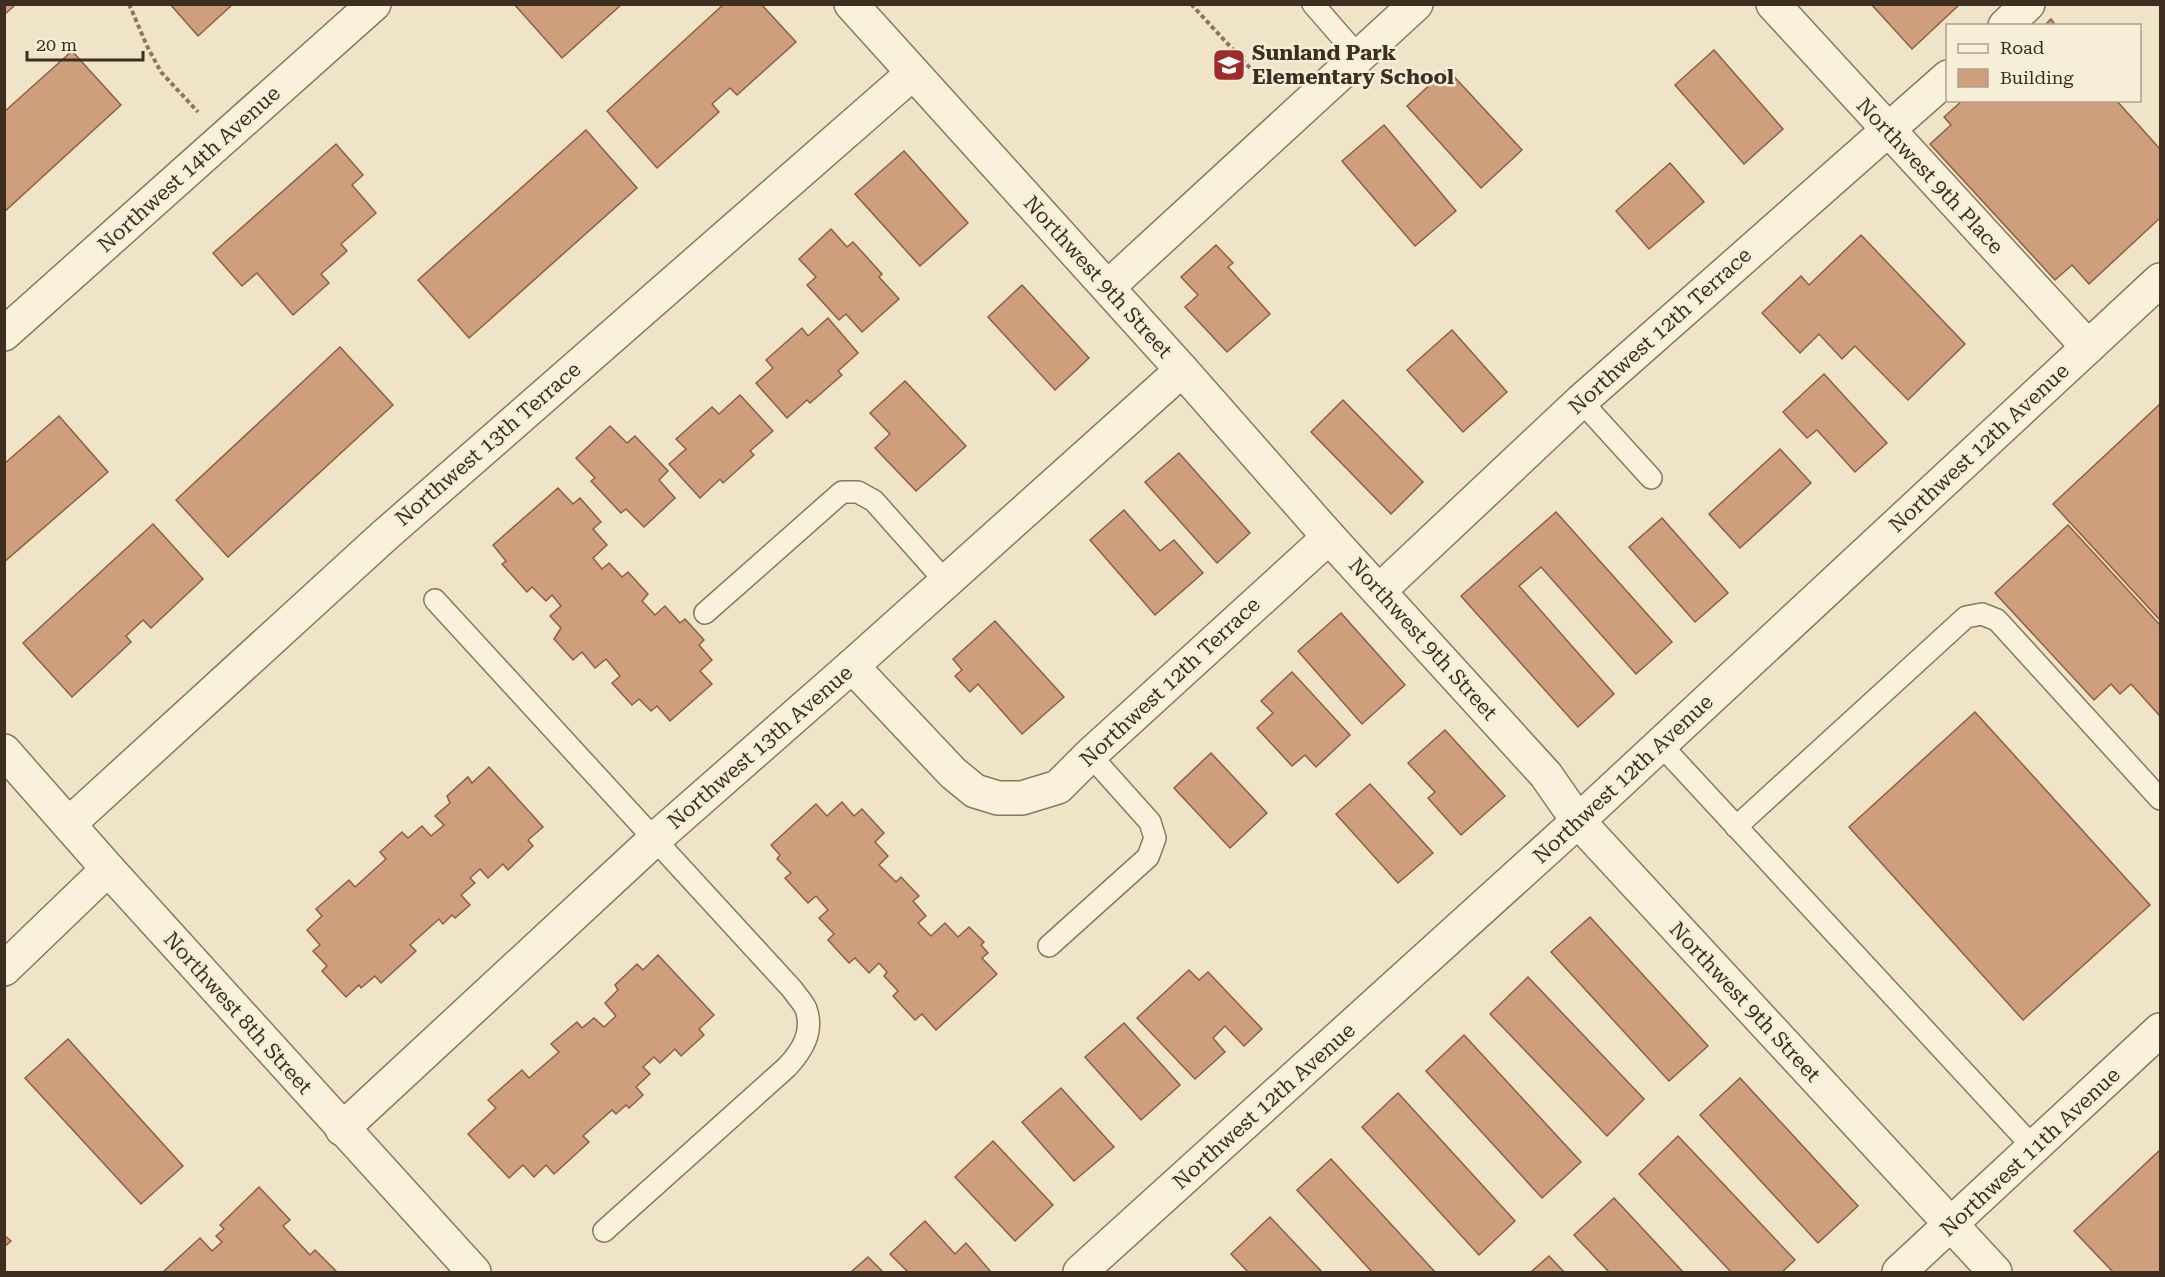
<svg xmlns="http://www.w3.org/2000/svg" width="2165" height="1277" font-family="'Roboto Serif',serif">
  <rect width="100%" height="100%" fill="#f0e4c8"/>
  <g fill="#cf9f7d" stroke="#8d5f41" stroke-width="1.5">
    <polygon points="4,4 16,4 4,15"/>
    <polygon points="170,4 233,4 198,36"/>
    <polygon points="514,4 622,4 562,58"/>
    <polygon points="724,4 761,4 796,42 737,95 730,88 712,104 719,112 657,168 607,111"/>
    <polygon points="1871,4 1960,4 1912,49"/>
    <polygon points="2051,19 2056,26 2044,26"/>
    <polygon points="1714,50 1783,129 1744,164 1675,85"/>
    <polygon points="72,51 121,105 4,212 4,112"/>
    <polygon points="1447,69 1522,150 1481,188 1407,106"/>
    <polygon points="1963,100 2116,100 2160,149 2160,218 2089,284 2072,265 2055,280 1930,144 1951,125 1944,117"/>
    <polygon points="1384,125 1456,211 1415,246 1342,161"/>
    <polygon points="586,130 637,188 469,338 418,280"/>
    <polygon points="336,144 363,175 352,185 376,213 341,244 347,251 321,274 329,283 293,315 257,273 242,286 213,253"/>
    <polygon points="904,151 968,223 920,266 855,194"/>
    <polygon points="1670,163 1704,202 1649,249 1616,211"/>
    <polygon points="831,229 847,247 853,242 882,274 879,277 899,299 862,332 846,314 839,320 807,285 816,277 799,259"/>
    <polygon points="1861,235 1965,344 1908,400 1855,346 1842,359 1819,334 1800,353 1762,313 1801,276 1809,285"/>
    <polygon points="1216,245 1233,263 1228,267 1270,314 1227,352 1185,307 1198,295 1181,277"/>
    <polygon points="1022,285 1089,358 1055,390 988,317"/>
    <polygon points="828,318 858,353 838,371 842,375 810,403 807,400 787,418 756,383 773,368 766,360 802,328 808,336"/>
    <polygon points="1452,330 1507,392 1463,432 1407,370"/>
    <polygon points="340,347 393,405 228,557 176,500"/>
    <polygon points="1824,374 1887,443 1855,472 1817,430 1807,438 1783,412"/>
    <polygon points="905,381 966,446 916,491 875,448 890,434 870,413"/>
    <polygon points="740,395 773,431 750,451 754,455 723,483 720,479 700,498 669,464 686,449 676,439 712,407 719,414"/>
    <polygon points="1343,400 1423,482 1391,514 1311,432"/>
    <polygon points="2160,404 2160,620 2053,504"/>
    <polygon points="59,416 108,472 4,562 4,464"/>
    <polygon points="610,426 627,443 635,436 668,471 659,480 675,498 644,527 626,509 621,513 591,481 595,478 576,458"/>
    <polygon points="1780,449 1811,483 1740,548 1709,514"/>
    <polygon points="1179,453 1250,533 1217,563 1145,482"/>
    <polygon points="558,488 573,504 580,498 601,522 593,529 607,545 593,558 602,569 609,563 622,577 628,572 648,594 642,601 655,615 665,606 680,623 685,619 704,640 699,645 712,660 700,671 712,684 670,721 657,706 651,711 639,699 632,705 612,683 620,676 606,659 595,668 582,652 573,660 554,639 561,628 550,616 561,606 552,595 546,601 532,587 527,592 502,564 506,561 493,545"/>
    <polygon points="1124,510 1160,551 1174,540 1203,573 1155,615 1090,540"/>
    <polygon points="1556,512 1672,642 1636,674 1541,567 1519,586 1614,694 1578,727 1461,596"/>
    <polygon points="1662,518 1728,593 1695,622 1629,547"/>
    <polygon points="153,524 203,579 151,628 143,620 126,636 131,642 72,697 23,643"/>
    <polygon points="2068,525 2160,625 2160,716 2131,684 2120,694 2111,684 2094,700 1995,593"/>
    <polygon points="1341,613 1405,685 1362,724 1298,651"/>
    <polygon points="995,621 1064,697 1022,734 978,684 970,692 955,676 962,670 953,659"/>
    <polygon points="1292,672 1350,735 1316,767 1305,755 1292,766 1257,728 1273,713 1261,701"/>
    <polygon points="1975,712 2150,905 2023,1020 1849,827"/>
    <polygon points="1445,730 1505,796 1461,835 1428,798 1435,792 1408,763"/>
    <polygon points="1211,753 1267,813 1230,848 1174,788"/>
    <polygon points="489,767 543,827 528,840 533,846 508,870 503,864 488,878 480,869 470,878 475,883 461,895 470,905 455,918 452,915 443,924 439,919 410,945 416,951 381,983 375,976 361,988 359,985 346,997 322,971 327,966 313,951 320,945 307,930 322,916 316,909 349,880 355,887 386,859 380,852 402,832 408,838 422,826 431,836 444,825 435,816 450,803 447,796 468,777 472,783"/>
    <polygon points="1370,784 1433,853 1398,883 1336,814"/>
    <polygon points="842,802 854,816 862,809 884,833 875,842 888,856 879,865 896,882 901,877 919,896 913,901 926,916 918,923 931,936 945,923 958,937 969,927 984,942 981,945 988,953 982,958 997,974 936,1030 922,1014 915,1020 893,996 898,991 884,976 887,972 879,963 869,973 855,958 849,963 828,940 834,934 819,918 828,910 816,896 808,903 785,878 791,873 777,859 780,855 771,845 816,804 827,816"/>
    <polygon points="1590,917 1708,1046 1669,1081 1551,952"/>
    <polygon points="658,955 714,1015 699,1029 704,1035 681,1056 675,1049 660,1063 654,1057 643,1067 650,1074 636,1087 643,1095 629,1108 626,1105 616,1114 612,1110 583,1136 589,1142 554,1174 546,1165 534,1177 523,1165 509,1178 468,1134 496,1108 488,1100 522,1070 529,1078 559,1052 551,1044 577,1022 582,1028 594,1018 604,1027 616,1016 605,1003 618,990 615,985 637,964 643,970"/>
    <polygon points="1189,970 1199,980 1208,972 1262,1029 1244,1046 1225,1026 1213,1038 1225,1052 1195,1079 1137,1018"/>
    <polygon points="1528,977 1644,1099 1607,1136 1490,1014"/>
    <polygon points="1124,1023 1180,1085 1141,1120 1085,1057"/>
    <polygon points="1464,1035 1581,1162 1542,1198 1426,1071"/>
    <polygon points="68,1039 183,1166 141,1204 25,1078"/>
    <polygon points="1740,1078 1858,1206 1818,1243 1700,1115"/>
    <polygon points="1061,1088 1114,1147 1074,1181 1022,1122"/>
    <polygon points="1398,1093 1515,1221 1479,1255 1362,1127"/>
    <polygon points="1678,1136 1795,1260 1782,1272 1731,1272 1639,1174"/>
    <polygon points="993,1141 1053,1205 1015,1241 955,1177"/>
    <polygon points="2160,1150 2160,1272 2113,1272 2074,1231"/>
    <polygon points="1331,1159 1435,1272 1372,1272 1297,1190"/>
    <polygon points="259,1187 290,1220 283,1226 310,1255 315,1250 337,1272 163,1272 200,1238 212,1251 222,1242 216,1236 224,1229 220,1225"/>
    <polygon points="1614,1198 1683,1272 1609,1272 1574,1235"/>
    <polygon points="1270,1217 1322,1272 1248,1272 1231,1254"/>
    <polygon points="925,1221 955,1254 966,1243 991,1272 908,1272 890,1254"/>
    <polygon points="4,1235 11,1241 4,1247"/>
    <polygon points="1549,1256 1564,1272 1531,1272"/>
    <polygon points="868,1257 883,1272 851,1272"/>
  </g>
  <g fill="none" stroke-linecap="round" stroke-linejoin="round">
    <g stroke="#8d765c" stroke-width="24">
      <g id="lane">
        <polyline points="1313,4 1359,57"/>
        <polyline points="1581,401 1651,478"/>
        <path d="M435,600L792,989C796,995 803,1002 806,1009C814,1032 802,1051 787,1067L604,1231"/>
        <polyline points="705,613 842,492 858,492 874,501 946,582"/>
        <polyline points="1660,744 2034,1148"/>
        <polyline points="1736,827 1966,617 1982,614 1997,620 2160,799"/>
        <polyline points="1049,946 1148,857 1155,838 1150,822 1090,755"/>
      </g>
    </g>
    <g stroke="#8d765c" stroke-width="36">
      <g id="street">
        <polyline points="851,4 1182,370 1329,537 1546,775 1578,821 1995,1272"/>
        <polyline points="1773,4 2088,347"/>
        <polyline points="2005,26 2028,4"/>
        <polyline points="1108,287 1416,4"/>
        <polyline points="4,334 374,4"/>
        <polyline points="1379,591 1581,401 1948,77"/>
        <polyline points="852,666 953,773 975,791 998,798 1022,798 1058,787 1090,755 1329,537"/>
        <polyline points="4,751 108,869 474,1272"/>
        <polyline points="70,823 384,536 913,73"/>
        <polyline points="4,969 108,869"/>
        <polyline points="342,1129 655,839 852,666 1182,370"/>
        <polyline points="1080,1272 1578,821 2160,280"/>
        <polyline points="1899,1272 2160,1030"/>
      </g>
    </g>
    <g stroke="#8d765c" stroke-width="4" stroke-dasharray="4.5 3" stroke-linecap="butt">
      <polyline points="129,4 147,46 161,72 198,112"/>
      <polyline points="1191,4 1262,81"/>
    </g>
    <use href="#lane" stroke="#faf1dc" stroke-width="21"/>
    <use href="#street" stroke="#faf1dc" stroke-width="33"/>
  </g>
  <defs>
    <g id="school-square" transform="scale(1.725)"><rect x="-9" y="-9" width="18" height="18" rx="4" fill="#9e2a2b" stroke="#f7eed8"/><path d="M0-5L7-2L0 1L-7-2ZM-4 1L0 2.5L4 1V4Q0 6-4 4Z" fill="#fff"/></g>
  </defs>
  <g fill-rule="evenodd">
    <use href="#school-square" x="1229" y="65"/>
  </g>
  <g text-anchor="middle" stroke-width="5" stroke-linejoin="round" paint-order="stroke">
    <g font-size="21" font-weight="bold" fill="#3d2e20" stroke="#f7eed8" text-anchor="start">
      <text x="1252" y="60">Sunland Park<tspan x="1252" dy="24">Elementary School</tspan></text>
    </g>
    <g font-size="21" fill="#3d2e20" stroke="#f7eed8">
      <text transform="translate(189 169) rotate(-42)" y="7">Northwest 14th Avenue</text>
      <text transform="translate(1930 176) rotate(47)" y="7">Northwest 9th Place</text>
      <text transform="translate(1098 277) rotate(48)" y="7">Northwest 9th Street</text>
      <text transform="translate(1660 331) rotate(-42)" y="7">Northwest 12th Terrace</text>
      <text transform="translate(488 444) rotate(-41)" y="7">Northwest 13th Terrace</text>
      <text transform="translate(1979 448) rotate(-43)" y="7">Northwest 12th Avenue</text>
      <text transform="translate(1423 639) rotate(48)" y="7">Northwest 9th Street</text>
      <text transform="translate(1170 682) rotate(-43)" y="7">Northwest 12th Terrace</text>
      <text transform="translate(760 747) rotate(-41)" y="7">Northwest 13th Avenue</text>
      <text transform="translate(1623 779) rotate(-43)" y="7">Northwest 12th Avenue</text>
      <text transform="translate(1745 1002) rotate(47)" y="7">Northwest 9th Street</text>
      <text transform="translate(238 1013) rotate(48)" y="7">Northwest 8th Street</text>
      <text transform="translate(1264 1106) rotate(-42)" y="7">Northwest 12th Avenue</text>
      <text transform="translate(2030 1152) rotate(-43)" y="7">Northwest 11th Avenue</text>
    </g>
  </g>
  <rect width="2165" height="1277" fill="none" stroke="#3d2e20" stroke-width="12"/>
  <rect x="1946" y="24" width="195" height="78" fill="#f7eed8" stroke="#ada18e" stroke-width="1.5"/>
  <rect x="1958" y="44" width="30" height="9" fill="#faf1dc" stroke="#ada18e" stroke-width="1.5"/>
  <text x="2000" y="54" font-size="18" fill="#3d2e20">Road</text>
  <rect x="1958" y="69" width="30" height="18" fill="#cf9f7d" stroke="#ada18e" stroke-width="1.5"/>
  <text x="2000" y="84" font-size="18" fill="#3d2e20">Building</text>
  <path d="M27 51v9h116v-9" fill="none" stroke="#3d2e20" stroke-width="3"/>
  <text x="36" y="51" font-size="18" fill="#3d2e20" stroke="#f7eed8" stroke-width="4.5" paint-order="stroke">20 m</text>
</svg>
